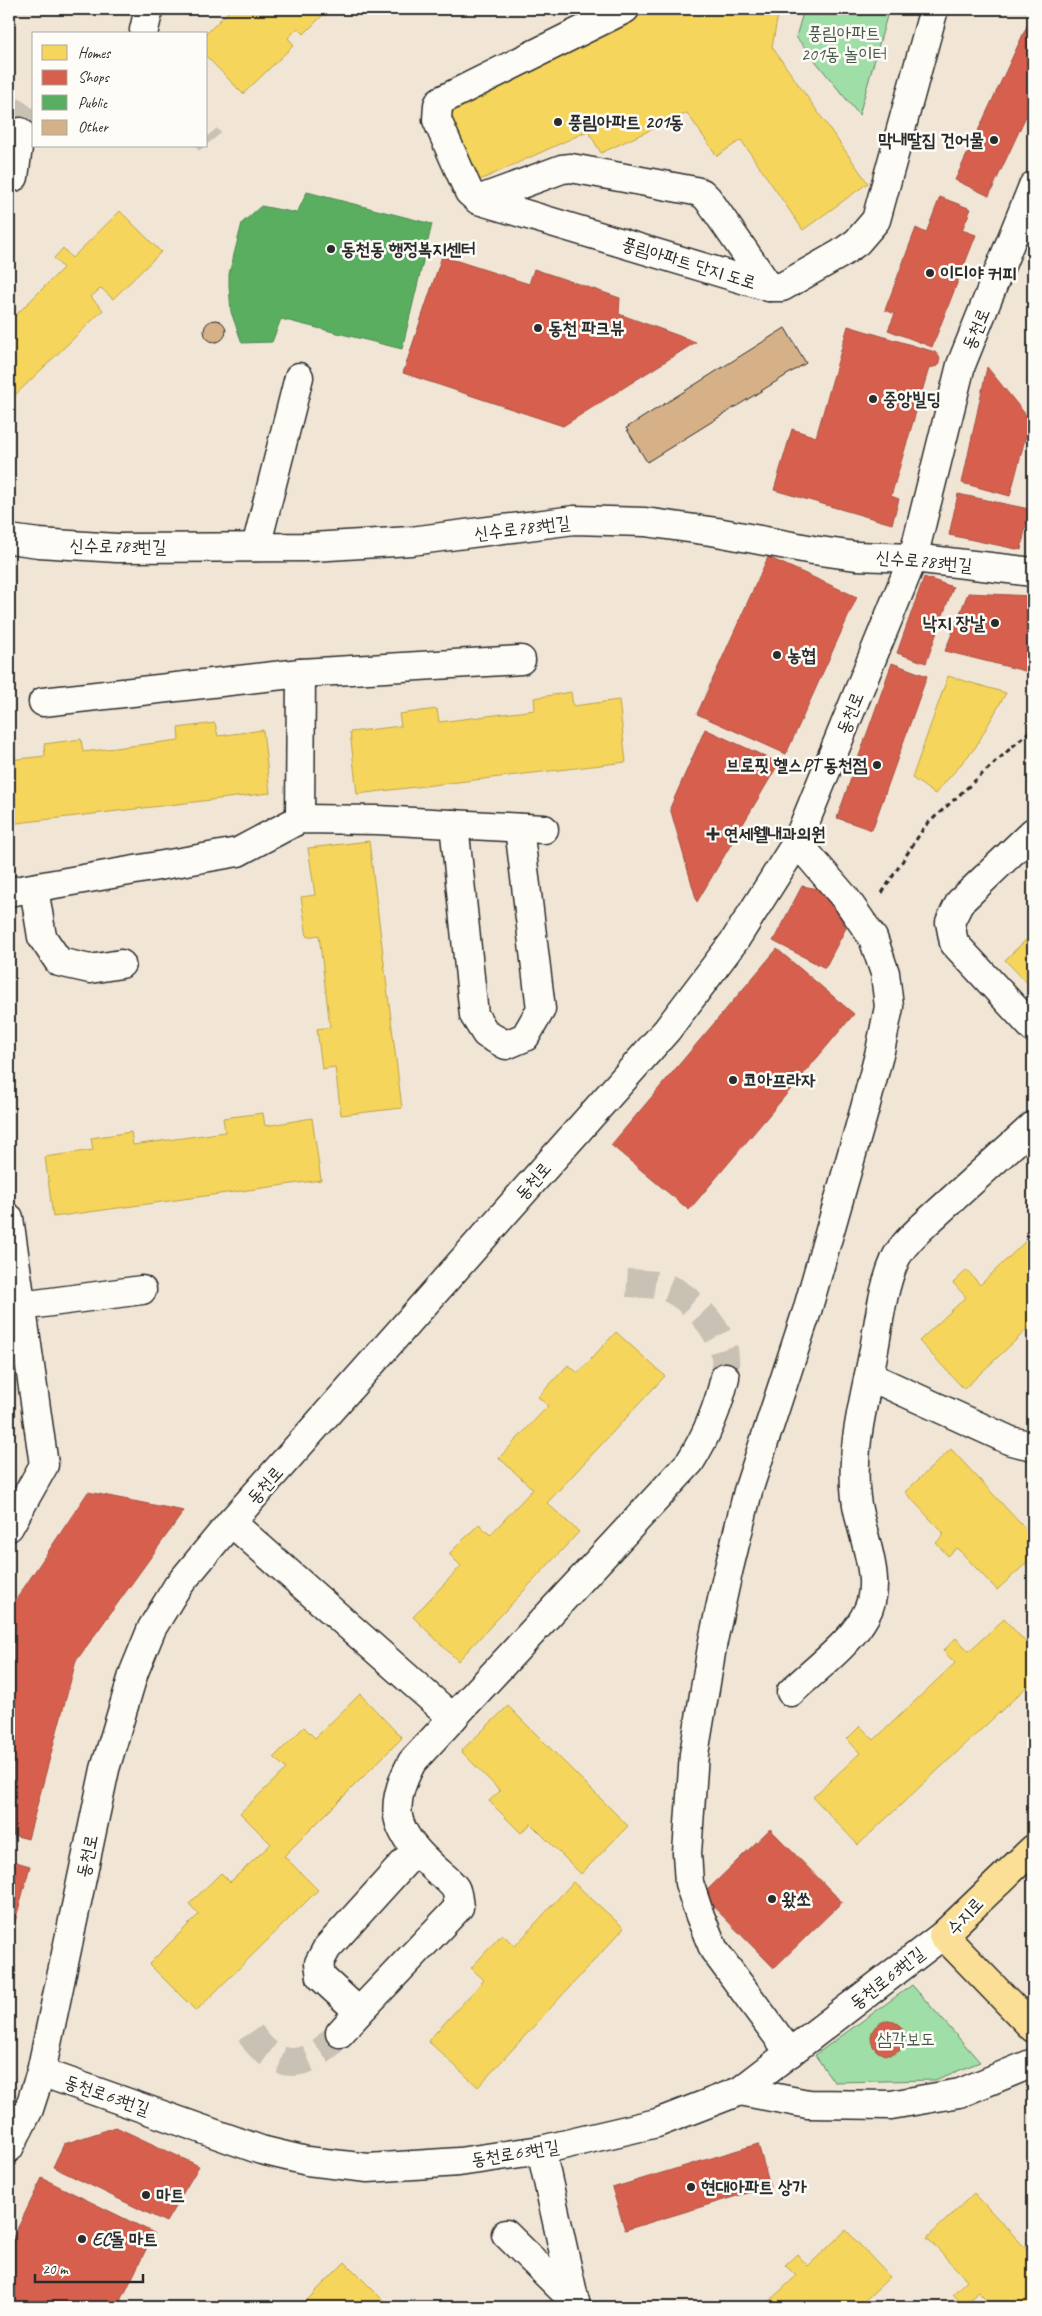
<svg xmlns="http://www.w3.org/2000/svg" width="1042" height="2316" font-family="Caveat,'Poor Story',sans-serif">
  <rect width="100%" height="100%" fill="#f1e6d6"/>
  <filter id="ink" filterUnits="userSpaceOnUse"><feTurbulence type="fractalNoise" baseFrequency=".02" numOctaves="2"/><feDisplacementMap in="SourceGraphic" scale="10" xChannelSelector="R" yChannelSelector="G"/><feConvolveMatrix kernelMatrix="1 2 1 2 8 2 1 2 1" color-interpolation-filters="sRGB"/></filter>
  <g filter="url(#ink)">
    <g fill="#9fdea6" stroke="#658468">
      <polygon points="804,9 889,9 859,115 796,37"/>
      <polygon points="912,1985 980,2062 935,2080 834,2082 815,2055"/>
    </g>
    <g fill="#f6d55c" stroke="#b9a24d">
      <polygon points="231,9 329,9 304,34 298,28 288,38 294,45 243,94 206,56 206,34"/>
      <polygon points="651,9 672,9 688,12 689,9 779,9 772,47 868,183 803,230 741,140 717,156 687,113 601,153 588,131 478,181 444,110"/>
      <polygon points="120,211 161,252 113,299 101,288 91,297 103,310 9,401 9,322 63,268 54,258 63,248 72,258"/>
      <polygon points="948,676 1006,693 975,748 935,794 912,778"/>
      <polygon points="571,692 573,706 619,700 626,762 357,794 350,732 401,726 399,714 437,709 439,722 535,710 534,698"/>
      <polygon points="215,723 218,736 263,730 270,793 9,824 9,760 45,756 44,744 81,739 83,752 179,740 178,728"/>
      <polygon points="369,841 402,1108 341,1115 335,1067 322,1069 317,1029 330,1027 319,935 307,937 301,897 315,895 308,848"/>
      <polygon points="1033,933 1033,989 1005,960"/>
      <polygon points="263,1113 265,1126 312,1118 321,1180 53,1217 45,1157 93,1150 91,1138 131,1132 133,1145 225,1132 223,1118"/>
      <polygon points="1033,1234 1033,1324 964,1389 919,1341 966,1297 953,1283 967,1270 980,1285"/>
      <polygon points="616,1332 665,1376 547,1503 579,1532 458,1661 413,1617 461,1566 449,1554 479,1524 490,1535 533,1489 499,1458 548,1406 538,1397 568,1365 578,1373"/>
      <polygon points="951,1449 1033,1537 1033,1557 997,1590 957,1548 948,1556 936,1543 944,1534 905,1492"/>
      <polygon points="1004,1619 1033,1650 1033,1681 858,1845 813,1797 860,1753 847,1739 860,1726 874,1740 955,1663 943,1651 956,1638 969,1651"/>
      <polygon points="360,1694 402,1738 284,1856 318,1890 196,2011 149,1964 199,1914 189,1904 221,1873 230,1882 271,1844 240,1813 286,1769 274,1757 304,1727 315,1738"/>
      <polygon points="508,1706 628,1826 581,1874 531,1824 521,1833 489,1801 500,1791 461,1751"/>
      <polygon points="573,1882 624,1928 478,2087 428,2041 484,1980 471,1968 502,1934 515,1946"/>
      <polygon points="974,2193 1033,2256 1033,2307 993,2307 978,2292 964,2306 953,2294 967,2280 927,2238"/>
      <polygon points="846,2230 890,2277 858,2307 763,2307 796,2276 785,2265 797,2254 808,2266"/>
      <polygon points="345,2262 390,2307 301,2306"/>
    </g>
    <g fill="#d6604d" stroke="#a35043">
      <polygon points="1033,13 1033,101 989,196 955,180"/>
      <polygon points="940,197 971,209 962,230 976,235 932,347 888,330 895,314 885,310 916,228 926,233"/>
      <polygon points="442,256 529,284 534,269 620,298 619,314 696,342 563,426 403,373"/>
      <polygon points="848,326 935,352 940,358 938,366 929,368 891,496 899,499 892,524 774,490 792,429 816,437"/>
      <polygon points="987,367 1030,420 1010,496 962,483"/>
      <polygon points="958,494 1029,509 1021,550 949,535"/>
      <polygon points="768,557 857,597 786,754 697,714"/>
      <polygon points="924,577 953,587 926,663 897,653"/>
      <polygon points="968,593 1033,596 1033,673 945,651"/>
      <polygon points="892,663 927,676 872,830 837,818"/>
      <polygon points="705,729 779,763 697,902 670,808"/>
      <polygon points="802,886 825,890 846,928 825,968 773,941"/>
      <polygon points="777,949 854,1014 689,1210 611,1145"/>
      <polygon points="88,1492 184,1511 76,1661 28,1839 9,1834 9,1610"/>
      <polygon points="770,1829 842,1902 774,1968 702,1895"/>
      <polygon points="9,1860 30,1866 9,1944"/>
      <circle cx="888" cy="2038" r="17"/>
      <polygon points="116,2127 199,2166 166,2222 53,2167 64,2144"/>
      <polygon points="758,2144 770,2186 625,2230 612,2188"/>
      <polygon points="42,2178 154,2233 118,2307 9,2307 9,2246"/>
    </g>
    <polygon fill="#5aae61" stroke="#4c8751" points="307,192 432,224 402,349 281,319 272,342 242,343 231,312 229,286 229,274 242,223 261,206 297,213"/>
    <g fill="#d6b188" stroke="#2b2b2b">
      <circle cx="215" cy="331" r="11"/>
      <polygon points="785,328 806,363 647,462 626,428"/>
    </g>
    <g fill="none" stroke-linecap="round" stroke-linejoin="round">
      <g stroke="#c9c1b4" stroke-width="28" stroke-dasharray="28 14" stroke-linecap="butt">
        <polyline points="20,132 27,111 34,101"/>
        <polyline points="206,137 210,142"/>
        <path d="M627,1283C643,1284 662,1283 676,1292C695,1303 718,1328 724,1350C726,1358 725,1369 725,1377"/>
        <path d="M250,2033C267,2060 292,2072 320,2052C327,2047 334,2039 340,2033"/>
      </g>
      <g stroke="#2b2b2b" stroke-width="31">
        <g id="minor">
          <polyline points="144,30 149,9"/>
          <polyline points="14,177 20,132"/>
          <polyline points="478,200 769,287 708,199 702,193 695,191 571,168 562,169 478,200 469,192 437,120 438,105 440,101 625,9"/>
          <polyline points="769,287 782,287 840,254 857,242 876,220 934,9"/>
          <polyline points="9,539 39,543 117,548 312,547 411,541 574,520 645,522 717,532 813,550 856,556 913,558 1033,572"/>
          <polyline points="256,547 299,377"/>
          <polyline points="301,673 521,660"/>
          <polyline points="43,702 301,673 300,819"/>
          <polyline points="454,824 474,1015 486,1034 506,1045 525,1037 541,1009 519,828"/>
          <polyline points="1033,832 960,902 950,922 954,943 1033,1028"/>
          <polyline points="34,888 42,937 59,962 90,969 121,964"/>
          <polyline points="9,892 238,852 300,819 377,820 544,829"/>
          <polyline points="9,1218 44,1465 9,1527"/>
          <polyline points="21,1306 142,1290"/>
          <polyline points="869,1376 1011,1441 1033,1446"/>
          <polyline points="231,1522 453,1718"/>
          <path d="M791,1692C814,1670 850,1644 865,1616C886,1581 860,1535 856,1498C850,1451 864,1401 873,1355C879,1323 882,1290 895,1260C901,1246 914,1235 924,1225L1033,1126"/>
          <path d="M415,1851L327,1948L319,1963L321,1977L359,2012L459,1907C458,1902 458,1893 455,1888C449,1879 437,1872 430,1864C393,1830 388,1806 412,1762L690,1462C707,1435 718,1409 725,1377"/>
          <polyline points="340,2033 359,2012"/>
          <polyline points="790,2053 714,1950 700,1916 689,1883 687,1853 694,1754 713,1641 728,1572 748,1491 807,1311 865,1108 880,1051 889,1007 885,973 873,938 846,899 797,842"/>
          <polyline points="41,2072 261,2150 307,2161 368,2168 459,2162 541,2150 657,2123 740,2091 943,1935"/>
          <polyline points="740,2091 808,2104 891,2105 960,2093 1033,2063"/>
          <polyline points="9,2148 29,2109 41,2072 105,1769 134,1672 152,1628 177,1587 231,1522 667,1030 735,940 797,842 913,558 961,365 1033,186"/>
          <polyline points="541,2150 576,2307"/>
          <polyline points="506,2234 575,2302"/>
        </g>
      </g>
      <g stroke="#2b2b2b" stroke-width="31">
        <polyline id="major" points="1033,1849 943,1935 1033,2028"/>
      </g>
      <polyline stroke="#2b2b2b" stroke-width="3" stroke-dasharray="5 4" stroke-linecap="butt" points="882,893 925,826 1033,728"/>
      <use href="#minor" stroke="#fdfcf7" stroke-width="28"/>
      <use href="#major" stroke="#fbdf96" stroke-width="28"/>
    </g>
  </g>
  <g fill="#2b2b2b" stroke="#fdfcf7" stroke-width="2">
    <circle cx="558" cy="122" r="5"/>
    <circle cx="994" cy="140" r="5"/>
    <circle cx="331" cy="249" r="5"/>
    <circle cx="930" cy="273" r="5"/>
    <circle cx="538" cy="328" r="5"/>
    <circle cx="873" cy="399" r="5"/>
    <circle cx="995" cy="623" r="5"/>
    <circle cx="777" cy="655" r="5"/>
    <circle cx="877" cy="765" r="5"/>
    <path d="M710.5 826.5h5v5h5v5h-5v5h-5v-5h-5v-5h5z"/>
    <circle cx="733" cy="1080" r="5"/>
    <circle cx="772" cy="1899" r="5"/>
    <circle cx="691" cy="2187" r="5"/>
    <circle cx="146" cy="2195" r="5"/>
    <circle cx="82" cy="2239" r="5"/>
  </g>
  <g text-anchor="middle" stroke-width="5" stroke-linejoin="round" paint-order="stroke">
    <g font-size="18" fill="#48584a" stroke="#fdfcf7">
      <text x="844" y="39">풍림아파트<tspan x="844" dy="21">201동 놀이터</tspan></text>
      <text x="906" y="2045">삼각보도</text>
    </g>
    <g font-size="18" font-weight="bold" fill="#2b2b2b" stroke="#fdfcf7" text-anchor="start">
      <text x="568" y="128">풍림아파트 201동</text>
      <text x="984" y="146" text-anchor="end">막내딸집 건어물</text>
      <text x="341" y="255">동천동 행정복지센터</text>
      <text x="940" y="279">이디야 커피</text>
      <text x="548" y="334">동천 파크뷰</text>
      <text x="883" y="405">중앙빌딩</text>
      <text x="985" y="629" text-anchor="end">낙지 장날</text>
      <text x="787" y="661">농협</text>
      <text x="867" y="771" text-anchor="end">브로핏 헬스PT 동천점</text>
      <text x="724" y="840">연세웰내과의원</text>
      <text x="743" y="1086">코아프라자</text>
      <text x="782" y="1905">왔쏘</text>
      <text x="701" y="2193">현대아파트 상가</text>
      <text x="156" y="2201">마트</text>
      <text x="92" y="2245">EC돌 마트</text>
    </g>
    <g font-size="18" fill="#2b2b2b" stroke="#fdfcf7">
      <text transform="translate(689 263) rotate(17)" y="6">풍림아파트 단지 도로</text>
      <text transform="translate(976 329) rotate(-67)" y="6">동천로</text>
      <text transform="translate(522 528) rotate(-7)" y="6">신수로783번길</text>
      <text transform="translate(118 546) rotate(1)" y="6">신수로783번길</text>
      <text transform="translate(924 561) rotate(5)" y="6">신수로783번길</text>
      <text transform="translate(850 713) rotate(-68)" y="6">동천로</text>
      <text transform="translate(533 1181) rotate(-49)" y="6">동천로</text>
      <text transform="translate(265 1485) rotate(-48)" y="6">동천로</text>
      <text transform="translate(87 1856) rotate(-78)" y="6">동천로</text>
      <text transform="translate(965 1916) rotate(-47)" y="6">수지로</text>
      <text transform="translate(887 1978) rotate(-38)" y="6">동천로63번길</text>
      <text transform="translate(107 2095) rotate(19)" y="6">동천로63번길</text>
      <text transform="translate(515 2153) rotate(-9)" y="6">동천로63번길</text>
    </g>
  </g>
  <rect width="1042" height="2316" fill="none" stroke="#fdfcf7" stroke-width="30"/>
  <rect x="15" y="15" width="1012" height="2286" fill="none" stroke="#2b2b2b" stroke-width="2" filter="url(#ink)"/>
  <rect x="32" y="32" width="175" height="115" fill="#fdfcf7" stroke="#a9a8a5"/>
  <rect x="42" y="45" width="25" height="15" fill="#f6d55c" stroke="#a9a8a5"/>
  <text x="78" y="58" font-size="15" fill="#2b2b2b">Homes</text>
  <rect x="42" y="70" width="25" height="15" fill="#d6604d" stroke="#a9a8a5"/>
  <text x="78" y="82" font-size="15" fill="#2b2b2b">Shops</text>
  <rect x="42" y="95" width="25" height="15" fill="#5aae61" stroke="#a9a8a5"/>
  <text x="78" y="108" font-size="15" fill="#2b2b2b">Public</text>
  <rect x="42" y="120" width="25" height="15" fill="#d6b188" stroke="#a9a8a5"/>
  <text x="78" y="132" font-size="15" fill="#2b2b2b">Other</text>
  <path d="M35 2274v8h108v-8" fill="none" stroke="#2b2b2b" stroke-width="2.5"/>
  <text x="42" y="2274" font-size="15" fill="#2b2b2b" stroke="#fdfcf7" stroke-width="4" paint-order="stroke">20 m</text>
</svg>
